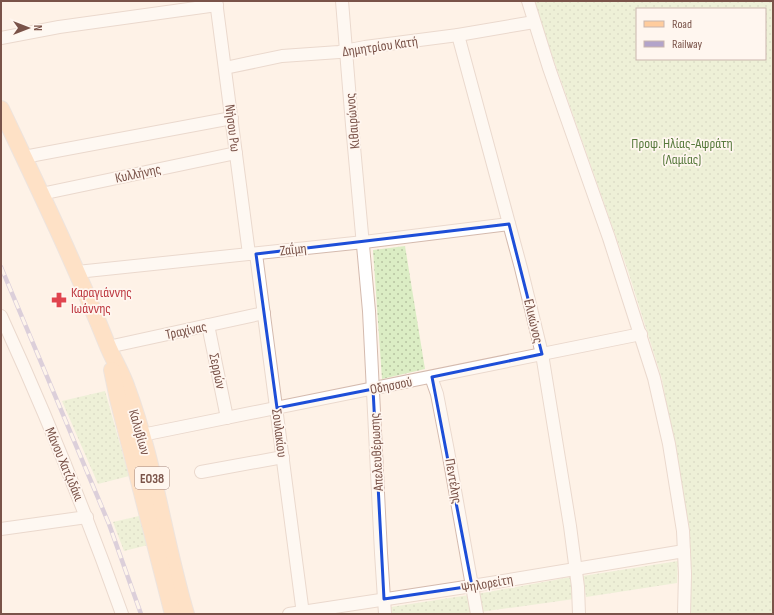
<svg xmlns="http://www.w3.org/2000/svg" width="774" height="615" font-family="'Sofia Sans Condensed',sans-serif">
  <defs>
    <pattern id="grass-dots" width="8" height="8" patternUnits="userSpaceOnUse"><rect width="8" height="8" fill="#dbedc4"/><path d="M2 2h.1M6 6h.1" fill="none" stroke="#b7c3a1" stroke-width="1.8" stroke-linecap="round"/></pattern>
  </defs>
  <rect width="100%" height="100%" fill="#fef2e7"/>
  <g fill="url(#grass-dots)" fill-rule="evenodd">
    <path d="M533,1H773V614H690L691,563L683,491L662,379L628,271ZM637,9H765V59H637Z"/>
    <polygon points="405,246 425,369 382,379 373,250"/>
    <polygon points="105,391 129,476 98,484 62,401"/>
    <polygon points="139,516 148,545 124,551 113,522"/>
    <polygon points="678,561 677,583 586,597 583,576"/>
    <polygon points="571,577 574,599 480,612 477,594"/>
    <polygon points="469,595 472,612 462,614 392,614 391,607"/>
  </g>
  <g fill="none" stroke-linecap="round" stroke-linejoin="round">
    <g stroke="#d4baae" stroke-width="14">
      <g id="minor">
        <polyline points="216,1 249,254"/>
        <polyline points="342,1 352,125 369,311 381,553 385,614"/>
        <polyline points="528,1 549,68 609,238 654,378 669,444 683,531 685,574 684,614"/>
        <polyline points="458,35 521,268 542,354 570,526 578,587 579,614"/>
        <polyline points="1,38 59,27 217,5"/>
        <polyline points="225,68 282,56 339,52 365,47 458,35 534,22"/>
        <polyline points="24,157 232,118"/>
        <polyline points="41,194 236,153"/>
        <polyline points="256,254 303,614"/>
        <polyline points="77,272 364,242 509,224"/>
        <path d="M1,316C46,414 86,513 122,614"/>
        <polyline points="208,325 227,418"/>
        <polyline points="108,347 264,313"/>
        <polyline points="431,377 437,394 448,451 477,614"/>
        <polyline points="142,435 641,334"/>
        <polyline points="201,472 283,457"/>
        <polyline points="1,529 87,517"/>
        <polyline points="289,614 472,586 684,551"/>
      </g>
    </g>
    <g stroke="#dcd2d0" stroke-width="18">
      <g id="major">
        <path d="M1,109C38,187 75,264 107,344C113,359 122,373 127,388C154,461 164,540 186,614"/>
        <polyline points="112,370 118,399 173,614"/>
      </g>
    </g>
    <use href="#minor" stroke="#fff" stroke-width="12"/>
    <use href="#major" stroke="#ffcc9d" stroke-width="16"/>
    <g stroke="#b3a4ca" stroke-width="4.5">
      <polyline id="rail" points="1,267 109,524 141,614"/>
    </g>
    <use href="#rail" stroke="#fff6ef" stroke-width="3" stroke-dasharray="9" stroke-linecap="butt"/>
  </g>
  <path d="M0 0H774V615H0ZM509,224L542,354L432,377L472,586L384,599L373,389L277,408L256,254Z" fill="#fef2e7" fill-opacity=".55" fill-rule="evenodd"/>
  <path fill="none" stroke="#1d4ed8" stroke-width="3" stroke-linejoin="round" d="M509,224L542,354L432,377L472,586L384,599L373,389L277,408L256,254Z"/>
  <defs>
    <g id="pharmacy-bare" transform="scale(1.2)"><path d="M-2-6h4v4h4v4h-4v4h-4v-4h-4v-4h4Z" fill="#e0444e" stroke="#fff6ef" stroke-width="2.5" paint-order="stroke"/></g>
  </defs>
  <g fill-rule="evenodd">
    <use href="#pharmacy-bare" x="59" y="300"/>
  </g>
  <g text-anchor="middle" stroke-width="3.5" stroke-linejoin="round" paint-order="stroke">
    <rect fill="#fff6ef" stroke="#a2847b" stroke-width="1" x="135" y="467" width="34" height="22" rx="3"/>
    <g font-size="13" font-weight="bold" fill="#7a5349">
      <text x="152" y="483">ΕΟ38</text>
    </g>
    <g font-size="14" fill="#7a5349" stroke="#fff6ef">
      <text transform="translate(380 46) rotate(-8)" y="5">Δημητρίου Κατή</text>
      <text transform="translate(352 121) rotate(-95)" y="5">Κιθαιρώνος</text>
      <text transform="translate(233 128) rotate(83)" y="5">Νήσου Ρω</text>
      <text transform="translate(138 173) rotate(-12)" y="5">Κυλλήνης</text>
      <text transform="translate(293 249) rotate(-6)" y="5">Ζαΐμη</text>
      <text transform="translate(534 321) rotate(77)" y="5">Ελικώνος</text>
      <text transform="translate(186 330) rotate(-12)" y="5">Τραχίνας</text>
      <text transform="translate(218 371) rotate(78)" y="5">Σερρών</text>
      <text transform="translate(391 385) rotate(-11)" y="5">Οδησσού</text>
      <text transform="translate(140 432) rotate(74)" y="5">Καλυβίων</text>
      <text transform="translate(280 433) rotate(83)" y="5">Σουλακίου</text>
      <text transform="translate(376 452) rotate(-93)" y="5">Απελευθέρωσης</text>
      <text transform="translate(65 464) rotate(67)" y="5">Μάνου Χατζιδάκι</text>
      <text transform="translate(454 481) rotate(80)" y="5">Πεντέλης</text>
      <text transform="translate(487 583) rotate(-10)" y="5">Ψηλορείτη</text>
    </g>
    <g font-size="14" fill="#587a3d" stroke="#fff6ef">
      <text x="682" y="148">Προφ. Ηλίας-Αφράτη<tspan x="682" dy="16">(Λαμίας)</tspan></text>
    </g>
    <g font-size="14" fill="#be3a42" stroke="#fff6ef" text-anchor="start">
      <text x="71" y="297">Καραγιάννης<tspan x="71" dy="16">Ιωάννης</tspan></text>
    </g>
  </g>
  <rect width="774" height="615" fill="none" stroke="#7a5349" stroke-width="4"/>
  <rect x="636" y="8" width="130" height="52" fill="#fff6ef" stroke="#cab5ad"/>
  <rect x="644" y="21" width="20" height="6" fill="#ffcc9d" stroke="#cab5ad"/>
  <text x="672" y="28" font-size="12" fill="#7a5349">Road</text>
  <rect x="644" y="41" width="20" height="6" fill="#b3a4ca" stroke="#cab5ad"/>
  <text x="672" y="48" font-size="12" fill="#7a5349">Railway</text>
  <g transform="translate(28 28) rotate(90)" stroke="#fff6ef" stroke-width="3" paint-order="stroke">
  <path d="M0-3L7 15L0 10L-7 15Z" fill="#7a5349"/>
  <text y="-6" font-size="11" font-weight="bold" text-anchor="middle" fill="#7a5349">N</text>
  </g>
</svg>
